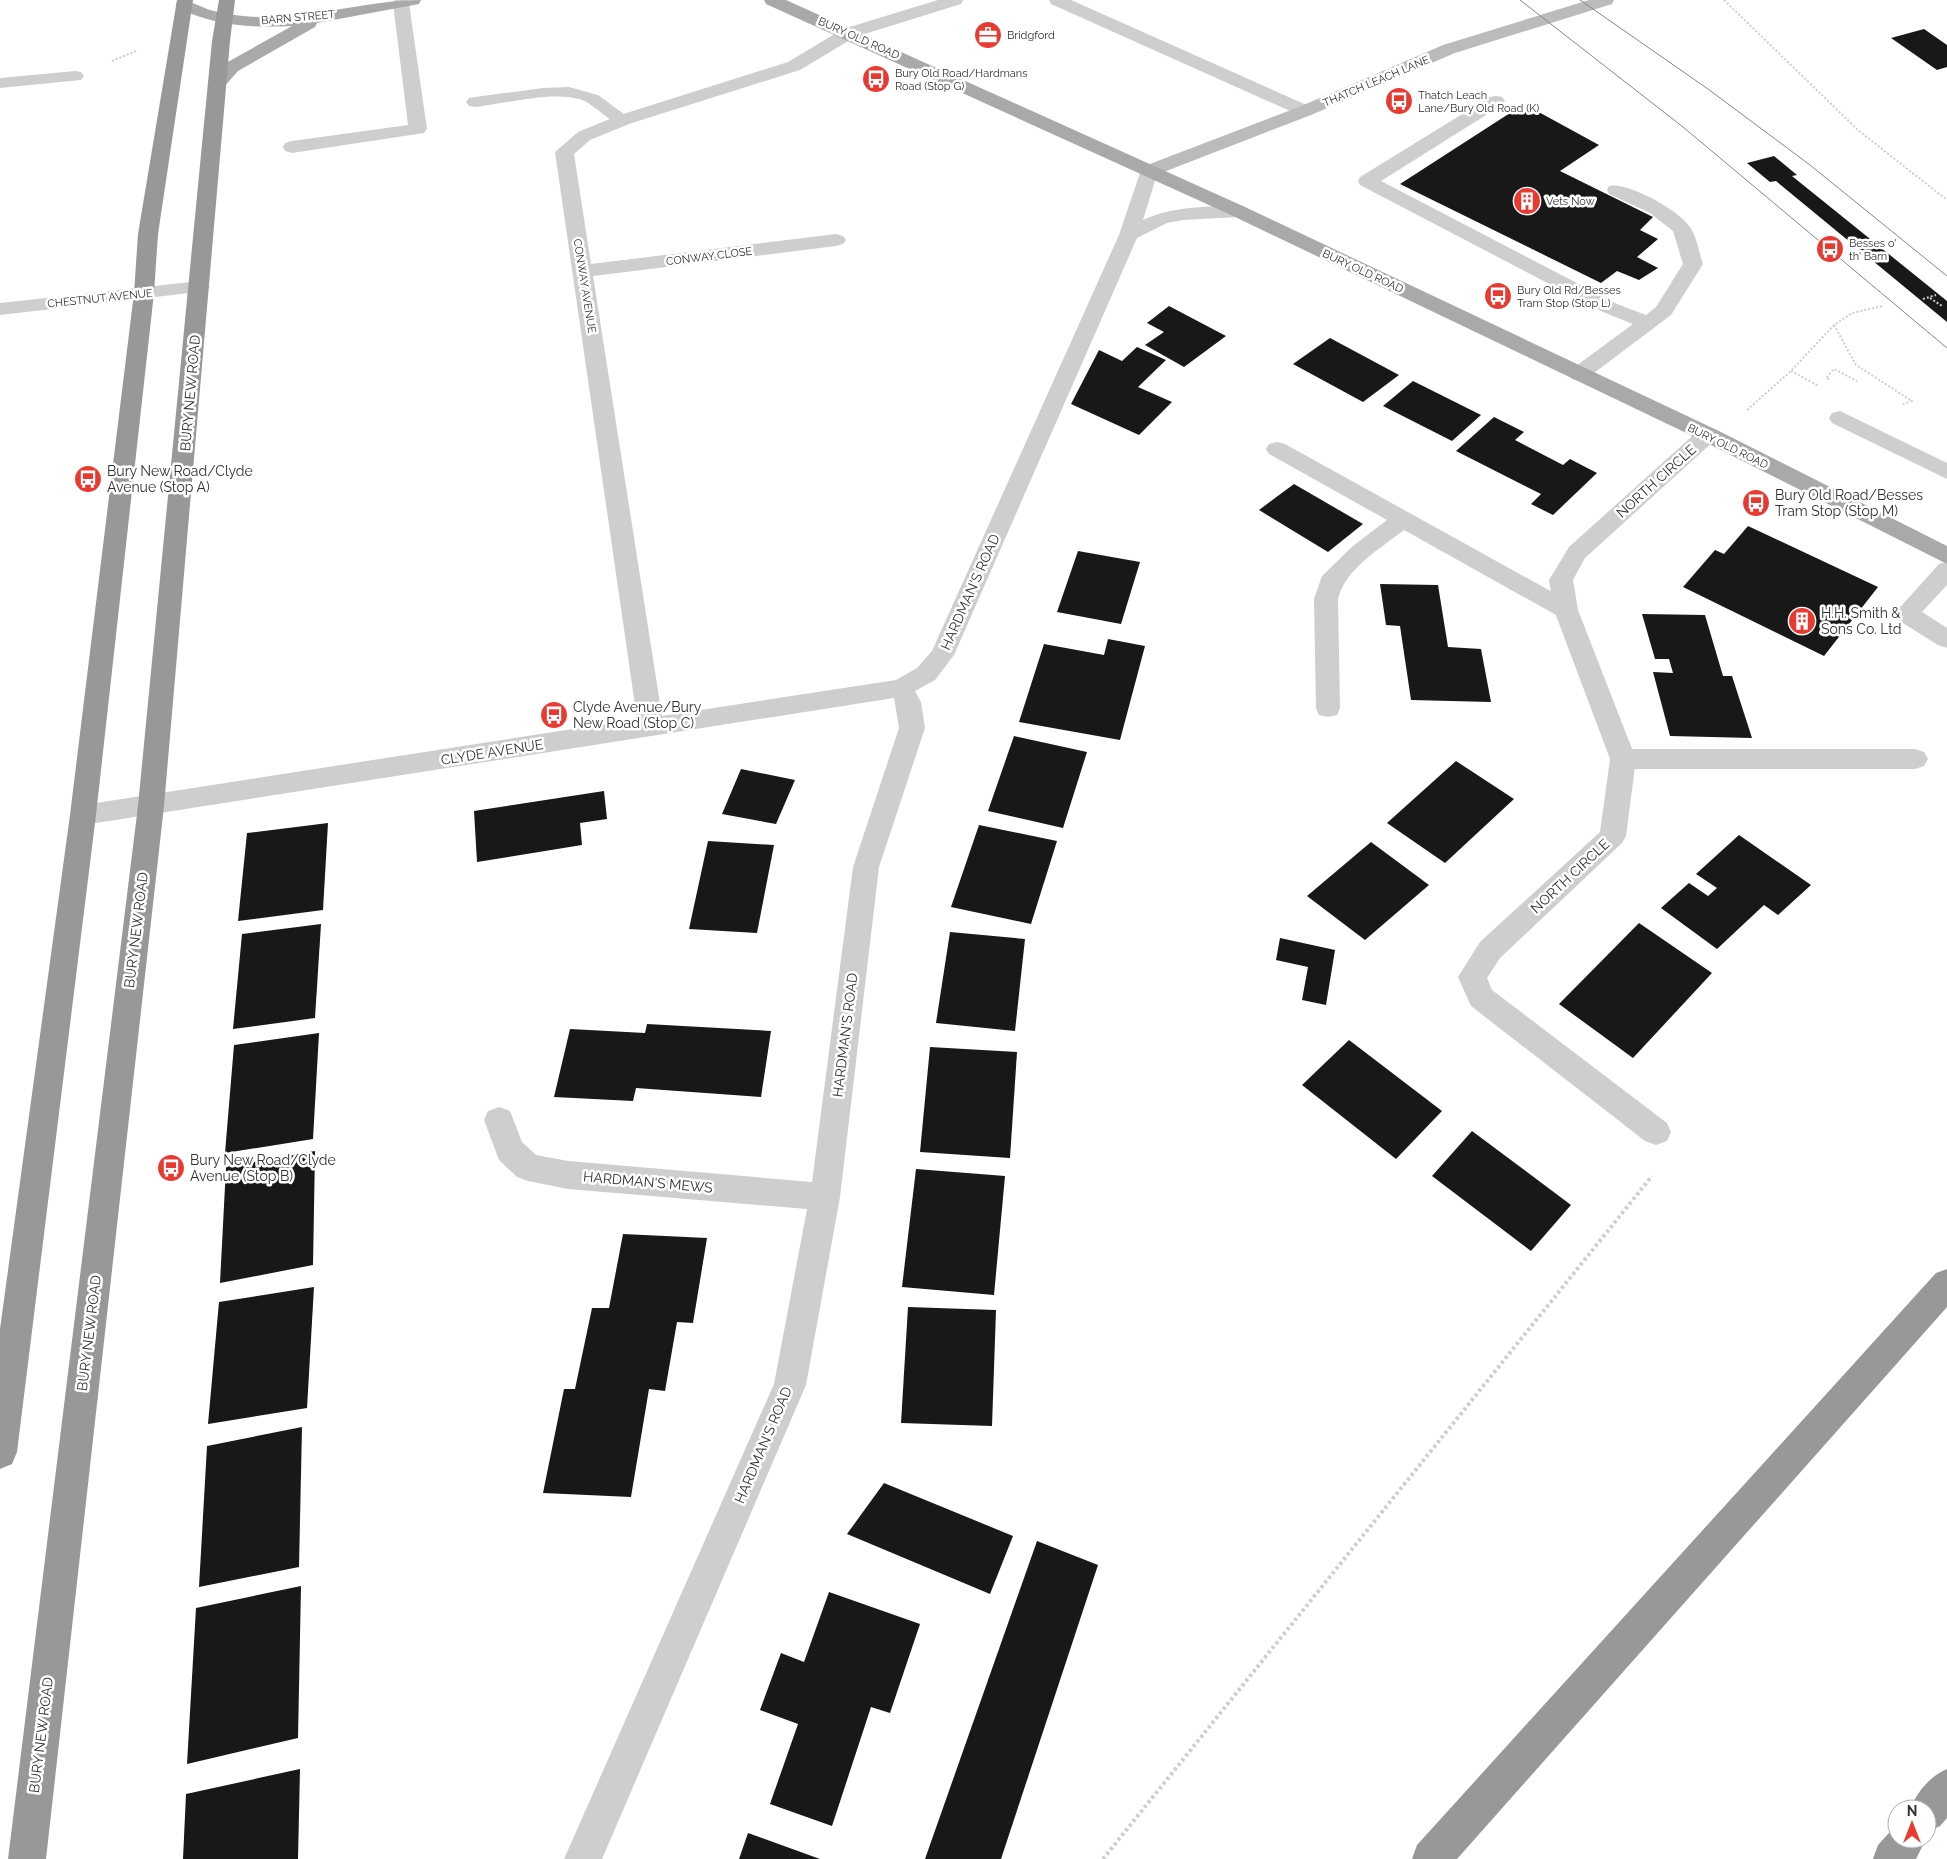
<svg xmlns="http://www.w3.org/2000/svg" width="1947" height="1859" font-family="Raleway,sans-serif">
  <rect width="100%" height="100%" fill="#fff"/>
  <g fill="#181818">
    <polygon points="1924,29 1947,45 1947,67 1937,70 1891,38"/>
    <polygon points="1524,104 1599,145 1560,171 1653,217 1640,230 1658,239 1637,257 1658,268 1639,280 1617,271 1601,283 1400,184"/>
    <polygon points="1774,156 1797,175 1792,176 1947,301 1947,322 1776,181 1770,182 1747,163"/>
    <polygon points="1169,306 1226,336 1184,367 1145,345 1164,332 1147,323"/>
    <polygon points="1330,338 1399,375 1363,402 1293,364"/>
    <polygon points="1137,347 1166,360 1138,387 1172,402 1139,435 1071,404 1099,350 1122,361"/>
    <polygon points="1413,381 1481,415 1452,441 1383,406"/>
    <polygon points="1494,417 1524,432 1515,440 1563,465 1570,459 1597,473 1553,515 1531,504 1541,494 1456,451"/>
    <polygon points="1294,484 1363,524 1328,552 1259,510"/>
    <polygon points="1748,526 1878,587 1824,656 1683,587 1715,550 1724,554"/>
    <polygon points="1078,551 1140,562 1121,624 1057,612"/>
    <polygon points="1380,584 1438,585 1448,647 1481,649 1491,702 1411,700 1400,626 1386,625"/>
    <polygon points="1642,614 1705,615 1723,676 1732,676 1752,738 1670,736 1653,672 1673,673 1669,659 1655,659"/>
    <polygon points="1108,639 1145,646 1120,740 1019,722 1044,644 1104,655"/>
    <polygon points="1014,736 1087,752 1063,828 988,811"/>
    <polygon points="1456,761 1514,799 1445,863 1387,823"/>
    <polygon points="741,769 795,780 776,824 722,814"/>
    <polygon points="604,791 607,819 580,823 582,845 477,862 474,811"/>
    <polygon points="328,823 323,910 238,921 247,833"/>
    <polygon points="979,825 1057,841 1031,924 951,907"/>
    <polygon points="1739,835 1811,885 1778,915 1764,905 1717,949 1661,908 1689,883 1708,896 1717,888 1696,874"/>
    <polygon points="708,841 774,845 757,933 689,929"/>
    <polygon points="1371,842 1429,885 1365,940 1307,896"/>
    <polygon points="1639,923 1712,973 1633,1058 1559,1004"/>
    <polygon points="321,924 315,1018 233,1029 242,934"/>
    <polygon points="950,932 1025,939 1015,1031 936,1023"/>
    <polygon points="1280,938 1335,950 1326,1005 1302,1000 1308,967 1276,960"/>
    <polygon points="647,1024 771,1031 761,1097 636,1088 633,1101 554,1097 570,1029 645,1033"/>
    <polygon points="319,1033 313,1139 225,1153 234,1045"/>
    <polygon points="1349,1040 1442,1111 1396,1159 1302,1085"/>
    <polygon points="930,1047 1017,1052 1010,1158 920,1152"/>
    <polygon points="1472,1131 1571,1205 1531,1251 1432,1176"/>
    <polygon points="315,1151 313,1265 220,1283 226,1167"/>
    <polygon points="916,1169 1005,1176 994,1295 902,1287"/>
    <polygon points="623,1234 707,1238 693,1323 677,1322 665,1391 649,1389 631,1497 543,1493 564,1389 575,1389 592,1308 609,1308"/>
    <polygon points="314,1287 307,1408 208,1424 219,1302"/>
    <polygon points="908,1307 996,1310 992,1426 901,1423"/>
    <polygon points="302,1427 299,1567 199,1587 207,1446"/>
    <polygon points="884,1483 1013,1536 990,1594 847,1534"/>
    <polygon points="1037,1541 1098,1565 1001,1859 925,1859"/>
    <polygon points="301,1586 298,1738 187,1764 196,1608"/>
    <polygon points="829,1592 920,1624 890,1713 871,1707 832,1826 770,1804 798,1724 760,1710 781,1653 804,1662"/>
    <polygon points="300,1769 298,1859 183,1859 186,1794"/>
    <polygon points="748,1833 820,1859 739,1859"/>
  </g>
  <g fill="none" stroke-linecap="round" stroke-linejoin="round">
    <g stroke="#cecece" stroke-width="2" stroke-dasharray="2 2" stroke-linecap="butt">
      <polyline points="1724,0 1859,131 1947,200"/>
      <polyline points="112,61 136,51"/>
      <polyline points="1930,298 1942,306"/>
      <polyline points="1923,299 1936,295"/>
      <polyline points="1834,325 1856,365 1912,401 1903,404"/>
      <polyline points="1791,371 1819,386"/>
      <polyline points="1829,379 1826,378 1834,369 1857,381"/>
      <polyline points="1747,410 1791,371 1834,325 1852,313 1883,306"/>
    </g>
    <polyline stroke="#cecece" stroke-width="4" stroke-dasharray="3 3" stroke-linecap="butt" points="1103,1859 1652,1176"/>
    <g fill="#cecece" fill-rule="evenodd">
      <polygon points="395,0 407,0 409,3 427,129 424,133 292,153 285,151 283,147 285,143 292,141 408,125 393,3"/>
      <polygon points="1049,0 1071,0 1311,107 1314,111 1311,115 1299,115 1051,4"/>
      <polygon points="75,71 81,72 84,76 81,80 0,88 0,78"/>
      <path d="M569,87L598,95L632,120L629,124C611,128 597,104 579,99C550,91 505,104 475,107L469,106L466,102L469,98L475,97L543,88Z"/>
      <path d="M1496,96L1502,97L1505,101L1502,105L1381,181L1617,304L1646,315L1656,307L1683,264L1673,231L1650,213L1609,194L1607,190L1609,186C1627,181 1680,211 1690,227C1697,237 1699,253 1703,264L1671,315L1586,379L1579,381L1572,379L1568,374L1572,369L1633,324L1603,312L1360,185L1358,181L1360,177L1490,97Z"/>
      <polygon points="1840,411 1947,463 1947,479 1832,423 1829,418 1832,413"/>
      <path d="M1277,442L1285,444L1574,604L1578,610L1574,616L1566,618L1558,616L1404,530C1381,548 1345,569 1338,599L1340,708L1337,715L1328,717L1319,715L1316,708L1314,599L1322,576L1353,546L1387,520L1269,454L1266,449L1269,444Z"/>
      <polygon points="1947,562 1947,585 1922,612 1947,628 1947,648 1938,645 1898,620 1894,614 1939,564"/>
      <polygon points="1623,749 1915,749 1924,752 1928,759 1924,766 1915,769 1623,769 1614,766 1610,759 1614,752"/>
    </g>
    <g fill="#cecece" fill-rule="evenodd">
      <path d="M938,0H963L961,4L855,37L800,70L629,124L590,140L574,154L591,264L836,234L843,236L846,240L843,244L836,246L593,276L662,716L896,680L917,668L932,651L1119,235L1142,167H1156L1158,171L1143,220C1173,206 1206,207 1238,205L1245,207L1248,211L1245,215L1238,217L1183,220L1167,223L1137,238L954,655L935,680L915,691L921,702L925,728L879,867L840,1197L806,1385L602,1859H564L774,1384L807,1209L568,1189L528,1181L517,1177L499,1160L484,1120L488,1111L499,1107L510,1111L522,1142L536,1155L568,1161L812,1182L853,867L899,728L894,698L83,825L74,822L70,815L74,808L83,805L637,719L555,152L578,132L617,116L788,62L843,29Z"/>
      <polygon points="200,281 207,283 210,287 207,291 0,315 0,303"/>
      <polygon points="1707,428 1715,430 1718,435 1715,440 1585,558 1573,580 1578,610 1636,759 1626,836 1622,843 1500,958 1487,978 1492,990 1667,1123 1671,1132 1667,1141 1656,1145 1645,1141 1471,1006 1458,977 1480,942 1600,832 1610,759 1554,610 1549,580 1569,547 1699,430"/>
    </g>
    <polygon fill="#bbb" fill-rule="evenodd" points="1589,0 1614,0 1612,4 1455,53 1311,115 1156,175 1142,175 1140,171 1142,167 1299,107 1443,45"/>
    <g fill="#a9a9a9" fill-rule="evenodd">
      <path d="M178,0C192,0 201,8 214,11C230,15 246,17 263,17C316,18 368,0 421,0L419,4L317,23L315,27L238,71L223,88H211L208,84L226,63L292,26C251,28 215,26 178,8L176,4Z"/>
      <polygon points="764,0 786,0 1245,207 1721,432 1947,546 1947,564 1705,442 1231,215 766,4"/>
    </g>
    <g fill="#989898" fill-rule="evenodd">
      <polygon points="177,0 193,0 158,234 154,293 96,815 17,1452 12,1464 0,1469 0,1329 70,815 134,293 138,234"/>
      <polygon points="219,0 235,0 230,41 164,806 46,1859 8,1859 138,806 212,41"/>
      <polygon points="1947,1269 1947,1307 1457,1859 1412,1859 1417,1845 1936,1273"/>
      <path d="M1947,1769V1818L1940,1826L1927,1832V1809H1910C1917,1792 1930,1776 1947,1769Z"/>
      <polygon points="1897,1824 1897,1839 1926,1839 1916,1859 1873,1859 1878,1845"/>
    </g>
    <g stroke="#868686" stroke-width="1">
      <polyline points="1520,0 1683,127 1947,348"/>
      <polyline points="1580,0 1708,89 1810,165 1947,276"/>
    </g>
  </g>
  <defs>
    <g id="office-disc" transform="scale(1.4375)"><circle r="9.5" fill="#e93a31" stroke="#fff"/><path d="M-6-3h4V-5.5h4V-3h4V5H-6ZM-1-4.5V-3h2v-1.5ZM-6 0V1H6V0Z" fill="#fff"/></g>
    <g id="bus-disc" transform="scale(1.4375)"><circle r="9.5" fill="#e93a31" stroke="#fff"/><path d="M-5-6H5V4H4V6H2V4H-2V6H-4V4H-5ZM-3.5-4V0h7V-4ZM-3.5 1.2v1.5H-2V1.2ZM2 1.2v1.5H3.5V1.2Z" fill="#fff"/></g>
    <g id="building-disc" transform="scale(1.4375)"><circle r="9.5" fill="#e93a31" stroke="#fff"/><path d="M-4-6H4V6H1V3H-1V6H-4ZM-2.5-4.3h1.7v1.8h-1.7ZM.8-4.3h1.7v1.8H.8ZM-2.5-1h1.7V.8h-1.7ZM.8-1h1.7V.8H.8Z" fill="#fff"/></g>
  </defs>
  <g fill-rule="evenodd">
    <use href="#office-disc" x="988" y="35"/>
    <use href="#bus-disc" x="876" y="79"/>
    <use href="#bus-disc" x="1399" y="101"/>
    <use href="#building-disc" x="1527" y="201"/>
    <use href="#bus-disc" x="1830" y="249"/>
    <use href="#bus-disc" x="1498" y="296"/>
    <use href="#bus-disc" x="88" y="479"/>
    <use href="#bus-disc" x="1756" y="503"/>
    <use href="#building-disc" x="1802" y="621"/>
    <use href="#bus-disc" x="554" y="715"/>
    <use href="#bus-disc" x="171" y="1168"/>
  </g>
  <g text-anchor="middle" stroke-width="5" stroke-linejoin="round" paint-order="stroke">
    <g font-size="11" fill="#313131" stroke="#fff">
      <text transform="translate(298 17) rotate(-5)" y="4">BARN STREET</text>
      <text transform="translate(859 38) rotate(24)" y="4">BURY OLD ROAD</text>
      <text transform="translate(1376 81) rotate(-23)" y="4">THATCH LEACH LANE</text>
      <text transform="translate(709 256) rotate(-7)" y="4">CONWAY CLOSE</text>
      <text transform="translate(1363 271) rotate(25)" y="4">BURY OLD ROAD</text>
      <text transform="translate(585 286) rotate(81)" y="4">CONWAY AVENUE</text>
      <text transform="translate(100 298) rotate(-6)" y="4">CHESTNUT AVENUE</text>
      <text transform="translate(1728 446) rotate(26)" y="4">BURY OLD ROAD</text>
    </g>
    <g font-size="11" fill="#313131" stroke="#fff" text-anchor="start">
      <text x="1007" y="39">Bridgford</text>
      <text x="895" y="77">Bury Old Road/Hardmans<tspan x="895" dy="13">Road (Stop G)</tspan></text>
      <text x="1418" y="99">Thatch Leach<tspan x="1418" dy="13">Lane/Bury Old Road (K)</tspan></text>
      <text x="1546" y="205">Vets Now</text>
      <text x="1849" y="247">Besses o'<tspan x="1849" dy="13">th' Barn</tspan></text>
      <text x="1517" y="294">Bury Old Rd/Besses<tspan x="1517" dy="13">Tram Stop (Stop L)</tspan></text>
    </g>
    <g font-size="14" fill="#313131" stroke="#fff">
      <text transform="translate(190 393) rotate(-85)" y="5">BURY NEW ROAD</text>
      <text transform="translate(1656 481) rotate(-42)" y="5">NORTH CIRCLE</text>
      <text transform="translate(970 592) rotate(-66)" y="5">HARDMAN'S ROAD</text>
      <text transform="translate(492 752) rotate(-9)" y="5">CLYDE AVENUE</text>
      <text transform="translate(1570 876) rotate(-43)" y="5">NORTH CIRCLE</text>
      <text transform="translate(136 930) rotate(-83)" y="5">BURY NEW ROAD</text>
      <text transform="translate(845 1035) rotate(-83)" y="5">HARDMAN'S ROAD</text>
      <text transform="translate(648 1182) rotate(5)" y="5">HARDMAN'S MEWS</text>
      <text transform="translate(89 1333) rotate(-83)" y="5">BURY NEW ROAD</text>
      <text transform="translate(763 1445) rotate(-67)" y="5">HARDMAN'S ROAD</text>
      <text transform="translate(41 1735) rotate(-83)" y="5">BURY NEW ROAD</text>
    </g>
    <g font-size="14" fill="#313131" stroke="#fff" text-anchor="start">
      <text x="107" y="476">Bury New Road/Clyde<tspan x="107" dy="16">Avenue (Stop A)</tspan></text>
      <text x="1775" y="500">Bury Old Road/Besses<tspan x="1775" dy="16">Tram Stop (Stop M)</tspan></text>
      <text x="1821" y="618">H.H. Smith &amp;<tspan x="1821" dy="16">Sons Co. Ltd</tspan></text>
      <text x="573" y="712">Clyde Avenue/Bury<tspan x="573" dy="16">New Road (Stop C)</tspan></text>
      <text x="190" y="1165">Bury New Road/Clyde<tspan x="190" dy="16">Avenue (Stop B)</tspan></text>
    </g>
  </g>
  <g transform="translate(1912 1824)"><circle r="24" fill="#ffffff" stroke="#adadad"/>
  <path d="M0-4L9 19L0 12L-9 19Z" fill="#e93a31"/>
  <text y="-8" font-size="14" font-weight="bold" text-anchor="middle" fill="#313131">N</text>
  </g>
</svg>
